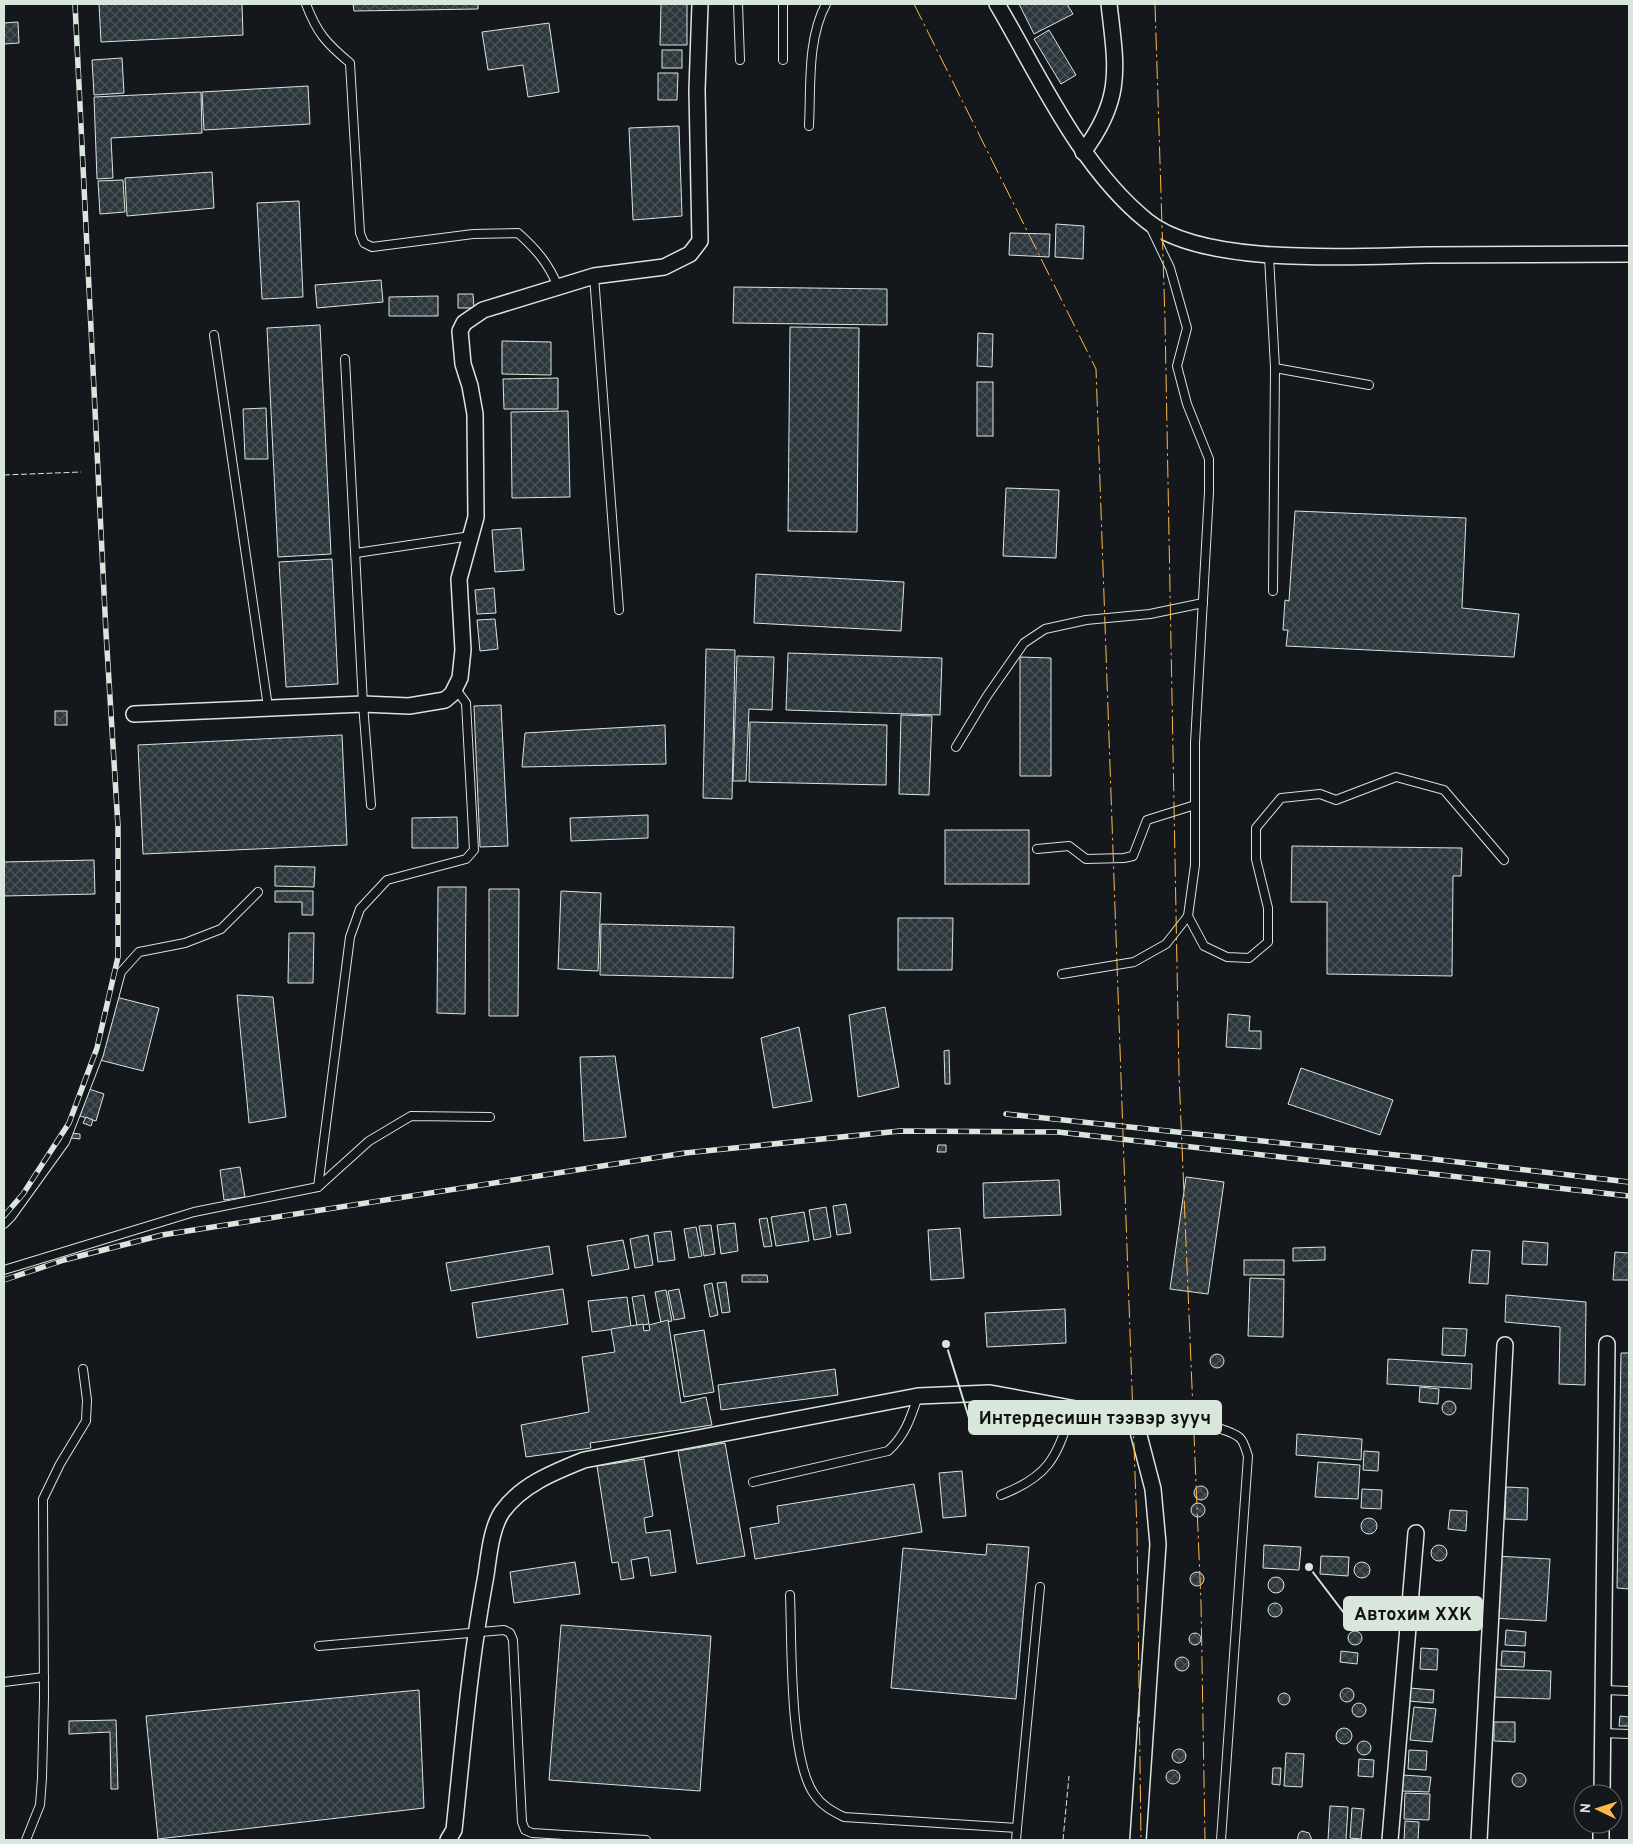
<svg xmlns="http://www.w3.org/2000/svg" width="1633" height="1844" font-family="Overpass,sans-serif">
  <defs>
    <pattern id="building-cross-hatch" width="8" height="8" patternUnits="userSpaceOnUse" patternTransform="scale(1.25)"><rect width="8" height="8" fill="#2c363c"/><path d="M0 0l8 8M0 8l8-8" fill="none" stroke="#4a5358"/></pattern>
  </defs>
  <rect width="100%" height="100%" fill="#14181c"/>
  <g fill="url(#building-cross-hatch)" stroke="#d8e6dc">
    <polygon points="99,4 242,4 243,35 101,42"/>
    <polygon points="353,4 478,4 478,9 354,11"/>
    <polygon points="661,4 687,4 687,45 660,45"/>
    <polygon points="1019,4 1067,4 1073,14 1034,34"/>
    <polygon points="18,22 19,43 4,44 4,23"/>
    <polygon points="549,23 559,92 528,97 523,65 488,70 482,32"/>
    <polygon points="1049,30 1076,75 1061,84 1034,39"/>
    <rect x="662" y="50" width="20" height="18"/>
    <polygon points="122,58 124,93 94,95 92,60"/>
    <polygon points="658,73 678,73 677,100 658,100"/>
    <polygon points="308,86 310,124 204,130 202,92"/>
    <polygon points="201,92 202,133 111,138 113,178 97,179 94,97"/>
    <polygon points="679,126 682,216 633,220 629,128"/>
    <polygon points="212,172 214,208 127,216 125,178"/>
    <polygon points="123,180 125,212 100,214 98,181"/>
    <polygon points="299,201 303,297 262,299 257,203"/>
    <polygon points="1056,224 1084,226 1083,259 1055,257"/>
    <polygon points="1010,233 1050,234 1049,257 1009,255"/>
    <polygon points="381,280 383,302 317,308 315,285"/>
    <polygon points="734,287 887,289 887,325 733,323"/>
    <polygon points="458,294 473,294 474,308 458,308"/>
    <polygon points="438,296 438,316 389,316 389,297"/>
    <polygon points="320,325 331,554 278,557 267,328"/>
    <polygon points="790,327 859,328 857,532 788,531"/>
    <polygon points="978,333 993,334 992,367 977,366"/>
    <polygon points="502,341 551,342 551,375 502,374"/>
    <polygon points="558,378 558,409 504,409 503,379"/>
    <rect x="977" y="382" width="16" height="54"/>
    <polygon points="266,408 268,459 245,459 243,409"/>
    <polygon points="568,411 570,497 512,498 511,412"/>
    <polygon points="1006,488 1059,490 1056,558 1003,556"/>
    <polygon points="1295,511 1466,518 1462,608 1519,614 1514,657 1286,646 1288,630 1283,630 1285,600 1289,601"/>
    <polygon points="521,528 524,570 495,572 492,530"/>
    <polygon points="332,559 338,684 286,687 279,562"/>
    <polygon points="756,574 904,582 901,631 754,623"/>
    <polygon points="494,588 496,613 477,614 475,590"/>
    <polygon points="495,619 498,649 480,651 477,620"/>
    <polygon points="706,649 735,650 732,799 703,798"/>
    <polygon points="788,653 942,658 940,715 786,710"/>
    <polygon points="737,656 774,657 772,710 749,709 746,781 733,781"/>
    <polygon points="1020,657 1051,658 1051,776 1020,776"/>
    <polygon points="501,705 508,846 480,847 474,706"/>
    <rect x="55" y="711" width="12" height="14"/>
    <polygon points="901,715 932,716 929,795 899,794"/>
    <polygon points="750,722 887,725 886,785 749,782"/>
    <polygon points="665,725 666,764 522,767 525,733"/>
    <polygon points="342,735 347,845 143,854 138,745"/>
    <polygon points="648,815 648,838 571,841 570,818"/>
    <polygon points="457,817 458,848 412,848 412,818"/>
    <rect x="945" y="830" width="84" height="54"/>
    <polygon points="1292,846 1462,848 1461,876 1453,876 1452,976 1327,974 1327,902 1291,902"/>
    <polygon points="94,860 95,894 4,896 4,862"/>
    <polygon points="275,866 315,867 314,887 275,886"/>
    <polygon points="438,887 466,887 465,1014 437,1013"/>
    <polygon points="489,889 519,889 518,1016 489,1016"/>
    <polygon points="275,891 313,891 313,915 302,915 302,902 275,902"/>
    <polygon points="561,891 601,893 598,971 558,969"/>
    <polygon points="898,918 953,918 952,970 898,970"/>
    <polygon points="601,924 734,927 733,978 600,975"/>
    <polygon points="289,933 314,933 313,983 288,983"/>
    <polygon points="237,995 273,997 286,1117 249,1123"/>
    <polygon points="116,997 159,1008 143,1071 100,1060"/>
    <polygon points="885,1007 899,1087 858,1097 849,1015"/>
    <polygon points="1228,1014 1250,1016 1249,1031 1261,1031 1261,1049 1226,1047"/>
    <polygon points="799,1027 812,1101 773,1108 761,1038"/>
    <polygon points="949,1050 950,1084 945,1084 944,1051"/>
    <polygon points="615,1056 626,1137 584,1141 580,1057"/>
    <polygon points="1301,1068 1393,1100 1380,1135 1288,1104"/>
    <polygon points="89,1089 104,1094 96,1121 80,1116"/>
    <polygon points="86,1117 93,1120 91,1126 83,1123"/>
    <polygon points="71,1133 80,1134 80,1139 71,1138"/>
    <polygon points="938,1145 946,1145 946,1152 937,1152"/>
    <polygon points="240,1167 245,1197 224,1200 220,1170"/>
    <polygon points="1186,1177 1224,1182 1208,1294 1170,1289"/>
    <polygon points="1059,1180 1061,1215 984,1218 983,1183"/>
    <polygon points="846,1204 851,1233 837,1235 833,1206"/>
    <polygon points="826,1207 831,1237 814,1240 809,1210"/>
    <polygon points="804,1212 809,1241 776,1246 771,1217"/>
    <polygon points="767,1218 772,1246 764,1247 759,1219"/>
    <polygon points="735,1223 738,1251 721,1254 717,1225"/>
    <polygon points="711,1225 715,1254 704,1256 699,1226"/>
    <polygon points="696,1227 702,1256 689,1258 684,1229"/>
    <polygon points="960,1228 964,1278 931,1280 928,1230"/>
    <polygon points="671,1231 675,1260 658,1262 654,1233"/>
    <polygon points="648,1235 653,1265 635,1268 630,1239"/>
    <polygon points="623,1240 629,1269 592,1276 587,1246"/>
    <polygon points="1523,1241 1548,1243 1547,1265 1522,1264"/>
    <polygon points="549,1246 553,1274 451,1291 446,1263"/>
    <polygon points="1325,1247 1325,1260 1293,1261 1293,1248"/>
    <polygon points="1472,1250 1490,1251 1488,1284 1469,1283"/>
    <polygon points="1615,1252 1629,1253 1629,1280 1613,1280"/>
    <rect x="1244" y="1260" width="40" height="15"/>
    <polygon points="742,1275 767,1275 768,1282 742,1282"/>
    <polygon points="1250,1278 1284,1279 1283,1337 1248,1336"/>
    <polygon points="726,1282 730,1312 722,1313 717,1283"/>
    <polygon points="712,1283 718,1315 710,1317 704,1285"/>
    <polygon points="563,1289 568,1324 477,1338 472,1303"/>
    <polygon points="679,1289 685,1318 674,1320 668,1291"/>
    <polygon points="666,1290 672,1321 661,1323 655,1292"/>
    <polygon points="644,1295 649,1324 637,1326 632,1297"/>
    <polygon points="1506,1295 1586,1302 1585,1385 1559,1384 1560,1327 1505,1322"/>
    <polygon points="627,1297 631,1327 592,1332 588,1301"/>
    <polygon points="1065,1309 1066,1343 987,1347 985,1313"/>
    <polygon points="668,1320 681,1403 706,1397 712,1425 590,1443 591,1448 526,1457 521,1425 589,1412 582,1357 615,1352 611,1329 643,1324 644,1331 650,1330 649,1325"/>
    <polygon points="1443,1328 1467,1329 1465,1356 1442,1355"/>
    <polygon points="704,1330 714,1392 684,1397 674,1335"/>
    <polygon points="1621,1353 1629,1353 1629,1589 1617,1588"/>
    <circle cx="1217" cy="1361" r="7"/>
    <polygon points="1388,1359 1472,1364 1471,1389 1387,1384"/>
    <polygon points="835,1369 838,1395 721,1410 718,1385"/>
    <polygon points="1420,1387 1439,1389 1438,1404 1419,1402"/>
    <circle cx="1449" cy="1408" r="7"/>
    <polygon points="1297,1434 1362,1439 1361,1460 1296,1455"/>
    <polygon points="725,1443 745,1556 697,1564 678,1451"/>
    <polygon points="1364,1451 1379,1452 1378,1471 1363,1470"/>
    <polygon points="644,1459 653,1516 644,1518 646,1533 670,1530 676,1572 651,1576 648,1557 631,1560 634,1578 621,1580 618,1562 612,1563 597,1466"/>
    <polygon points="1318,1462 1360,1465 1358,1499 1315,1497"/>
    <polygon points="962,1471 966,1516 943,1518 939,1473"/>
    <polygon points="914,1484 922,1532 755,1559 750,1528 779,1523 777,1506"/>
    <circle cx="1201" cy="1493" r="7"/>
    <polygon points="1506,1487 1528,1488 1527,1520 1505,1519"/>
    <polygon points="1362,1489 1382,1490 1381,1509 1361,1508"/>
    <circle cx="1198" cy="1510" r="7"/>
    <polygon points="1450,1510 1467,1511 1466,1531 1448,1529"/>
    <circle cx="1369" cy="1526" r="8"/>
    <polygon points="987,1544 1029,1547 1016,1699 891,1688 903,1548 986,1555"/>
    <circle cx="1439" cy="1553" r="8"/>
    <polygon points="1264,1545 1301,1547 1299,1570 1263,1568"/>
    <polygon points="1321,1556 1349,1557 1348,1576 1320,1574"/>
    <polygon points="1496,1556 1550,1559 1546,1621 1492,1618"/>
    <polygon points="575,1562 580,1594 514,1603 510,1572"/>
    <circle cx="1362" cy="1570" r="8"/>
    <circle cx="1197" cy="1579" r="7"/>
    <circle cx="1276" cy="1585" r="8"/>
    <circle cx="1275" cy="1610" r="7"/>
    <polygon points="561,1625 711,1636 700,1791 549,1780"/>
    <polygon points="1506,1630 1526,1632 1525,1646 1505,1645"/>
    <circle cx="1355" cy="1638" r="7"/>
    <circle cx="1195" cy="1639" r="6"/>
    <polygon points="1421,1648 1438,1649 1437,1670 1420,1669"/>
    <polygon points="1341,1651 1358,1653 1357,1664 1340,1662"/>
    <polygon points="1502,1651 1525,1652 1524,1667 1501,1666"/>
    <circle cx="1182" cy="1664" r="7"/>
    <polygon points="1493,1669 1551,1671 1550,1699 1492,1697"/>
    <circle cx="1347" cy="1695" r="7"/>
    <polygon points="1409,1688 1434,1690 1433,1703 1408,1701"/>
    <polygon points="419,1690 424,1808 158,1839 146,1716"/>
    <circle cx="1284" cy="1699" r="6"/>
    <circle cx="1359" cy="1710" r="7"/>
    <polygon points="1414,1707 1436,1709 1432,1742 1410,1740"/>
    <polygon points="1620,1716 1629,1717 1629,1726 1619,1726"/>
    <polygon points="116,1720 118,1789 111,1789 110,1732 69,1734 69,1721"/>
    <polygon points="1494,1722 1515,1722 1515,1742 1494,1741"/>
    <circle cx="1344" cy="1736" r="8"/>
    <circle cx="1364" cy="1748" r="7"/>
    <circle cx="1179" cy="1756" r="7"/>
    <polygon points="1409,1750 1427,1751 1426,1770 1408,1769"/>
    <polygon points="1286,1753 1304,1754 1302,1787 1284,1786"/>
    <polygon points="1359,1759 1374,1760 1373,1777 1358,1776"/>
    <polygon points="1273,1768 1281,1768 1280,1785 1272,1784"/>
    <circle cx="1173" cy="1777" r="7"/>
    <circle cx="1519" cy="1780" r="7"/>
    <polygon points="1403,1775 1431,1777 1429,1792 1402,1791"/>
    <polygon points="1405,1793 1430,1794 1429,1820 1404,1819"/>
    <polygon points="1330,1806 1348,1807 1346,1840 1328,1840"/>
    <polygon points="1352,1808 1364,1809 1361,1839 1350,1838"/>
    <polygon points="1405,1821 1419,1822 1418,1840 1404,1840"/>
    <polygon points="1302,1831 1309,1833 1312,1840 1297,1840 1299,1833"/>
  </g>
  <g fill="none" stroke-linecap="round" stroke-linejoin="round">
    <g stroke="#d8e6dc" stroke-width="10">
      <g id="lane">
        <path d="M306,4C317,33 326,43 350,63L360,233L364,243L372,247L473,234L518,233C536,249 549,264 558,287"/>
        <polyline points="738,4 740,60"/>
        <polyline points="783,4 783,60"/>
        <path d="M809,126C811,87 807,39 826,4"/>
        <polyline points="1269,256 1275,368 1273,591"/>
        <polyline points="594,276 619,610"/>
        <polyline points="214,335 268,707"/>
        <polyline points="345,359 363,704 371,805"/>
        <polyline points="1275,368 1369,385"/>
        <polyline points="356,553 471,536"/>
        <polyline points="956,747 987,696 1024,643 1045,629 1086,620 1150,614 1203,603"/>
        <polyline points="1037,849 1069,846 1086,859 1124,858 1133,856 1147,820 1195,805"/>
        <polyline points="1188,916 1204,946 1227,957 1249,958 1268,942 1268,908 1256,859 1256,828 1281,798 1320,794 1336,800 1396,777 1444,790 1504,860"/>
        <polyline points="1062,974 1134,962 1166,944 1188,916 1195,865 1195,743 1209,492 1209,459 1187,404 1177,366 1187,328 1170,268 1149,224"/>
        <polyline points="318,1187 350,937 360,909 387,880 466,859 474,850 466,703 455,688"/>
        <polyline points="4,1224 11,1217 65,1142 99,1054 121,972 139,952 185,943 221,929 258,892"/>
        <polyline points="4,1270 194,1212 318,1187 369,1141 411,1116 490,1117"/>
        <path d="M1135,1420C1162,1423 1219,1421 1240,1438C1244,1442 1246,1450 1248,1456L1221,1840"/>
        <path d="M753,1482L888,1451C905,1436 911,1417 918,1396"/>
        <path d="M1001,1495C1052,1475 1056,1456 1073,1408"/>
        <path d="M790,1595C792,1643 789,1758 814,1794C822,1806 832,1811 844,1817L1017,1828L1040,1587"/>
        <polyline points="319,1646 504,1630 510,1633 513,1640 522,1822 525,1830 532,1833 646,1840"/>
        <polyline points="4,1682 44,1677"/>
        <polyline points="1604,1690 1629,1691"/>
        <polyline points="1603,1733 1629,1734"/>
        <polyline points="26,1840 40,1805 42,1778 44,1697 43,1499 60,1464 86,1421 87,1400 83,1369"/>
        <polyline points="1016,1840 1017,1828"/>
      </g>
    </g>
    <g stroke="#d8e6dc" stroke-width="18">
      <g id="street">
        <path d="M997,4C1040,77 1080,167 1147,221C1204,267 1356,256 1428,255C1495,255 1562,254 1629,254"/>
        <path d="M1083,152C1124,98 1116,66 1109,4"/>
        <polyline points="134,714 363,704 409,706 445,700 452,694 460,678 463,650 459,579 476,517 475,414 470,386 463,364 460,331 464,323 483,310 594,276 664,267 690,254 700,241 697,90 700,4"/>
        <polyline points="1602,1794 1607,1344"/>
        <path d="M448,1840L454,1830C463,1745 470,1659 486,1575C489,1555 491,1529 502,1512C521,1485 554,1472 584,1460L918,1396L990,1393L1135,1420L1153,1489L1158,1544L1138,1840"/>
        <polyline points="1390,1840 1416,1533"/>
        <polyline points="1479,1840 1505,1345"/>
        <polyline points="1601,1840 1601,1824"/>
      </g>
    </g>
    <use href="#lane" stroke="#14181c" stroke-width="8"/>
    <use href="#street" stroke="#14181c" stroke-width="15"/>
    <g stroke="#d8e6dc" stroke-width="5.5">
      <g id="rail">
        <polyline points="1006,1114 1415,1157 1629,1182"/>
        <polyline points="4,1216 23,1194 69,1123 97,1048 118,957 118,826 106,633 75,4"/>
        <polyline points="4,1280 64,1260 162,1235 685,1153 900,1131 1058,1132 1629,1196"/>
      </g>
    </g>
    <use href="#rail" stroke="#14181c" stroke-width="4" stroke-dasharray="11" stroke-linecap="butt"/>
    <g stroke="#d8e6dc" stroke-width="1" stroke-dasharray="6 2.5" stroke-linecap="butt">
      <polyline points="4,475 81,472"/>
      <polyline points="1063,1840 1069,1776"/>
    </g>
    <g stroke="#ffb74d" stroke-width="1" stroke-dasharray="18 4 2.5 4" stroke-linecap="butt">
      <polyline points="914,4 1096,369 1137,1531 1141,1840"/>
      <polyline points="1155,4 1165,320 1179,1074 1201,1603 1205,1840"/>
    </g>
  </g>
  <path fill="none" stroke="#d8e6dc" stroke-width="2" d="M946 1344L969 1418M1309 1567L1344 1613"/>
  <g fill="#d8e6dc" stroke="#14181c" stroke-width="2">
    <circle cx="946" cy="1344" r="5"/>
    <circle cx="1309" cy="1567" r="5"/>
  </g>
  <g fill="#d8e6dc" stroke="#d8e6dc" stroke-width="2">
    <rect x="969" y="1401" width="252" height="33" rx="5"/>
    <rect x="1344" y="1597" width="138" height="33" rx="5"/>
  </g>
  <g font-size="18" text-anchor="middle" font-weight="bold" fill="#111">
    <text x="1095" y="1424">Интердесишн тээвэр зууч</text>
    <text x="1413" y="1620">Автохим ХХК</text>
  </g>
  <rect width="1633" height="1844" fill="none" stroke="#d8e6dc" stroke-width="10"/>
  <g transform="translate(1598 1809) rotate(274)"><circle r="24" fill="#14181c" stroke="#626a69"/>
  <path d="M0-4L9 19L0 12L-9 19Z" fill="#ffb74d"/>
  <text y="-8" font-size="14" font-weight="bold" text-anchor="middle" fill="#d8e6dc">N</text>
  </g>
</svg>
